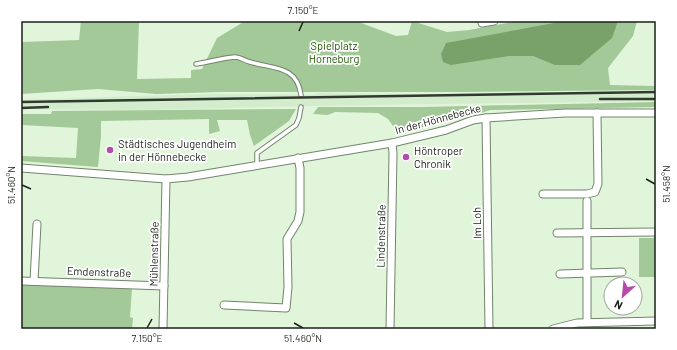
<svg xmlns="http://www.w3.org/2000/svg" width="677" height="350" font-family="Barlow,sans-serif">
  <rect width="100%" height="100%" fill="#e1f5db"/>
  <polygon fill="#d3eccb" points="656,91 656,101 312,106 143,110 21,109 21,100 136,96 220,94 289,94 309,95 321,93 406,94"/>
  <g fill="#a4c998">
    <polygon points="81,21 139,21 137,79 191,78 191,70 202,69 217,38 245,21 356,21 396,36 408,35 412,21 447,32 469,30 519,21 637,21 633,36 608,68 610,85 656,86 656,90 461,92 220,92 156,94 98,89 21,94 21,42 79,40"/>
    <polygon points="656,102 656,107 490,110 472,116 468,116 398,133 388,119 378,113 335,112 328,115 313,114 318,107 421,107"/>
    <polygon points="296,109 289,121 254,146 250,135 247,120 217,120 220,131 209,134 209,119 101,121 101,136 98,167 21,161 21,156 76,158 78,128 21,125 21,114 51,114 52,111"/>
    <rect x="639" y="238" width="17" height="39"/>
    <polygon points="21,284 132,288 130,317 133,318 132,329 21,329"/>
  </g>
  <polygon fill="#78a26a" points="565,21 618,21 612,38 580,65 555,65 533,56 509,56 451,65 443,62 441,54 446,43"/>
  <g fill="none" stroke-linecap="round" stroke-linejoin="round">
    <g stroke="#72846c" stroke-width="5.5">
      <g id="service">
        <path d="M196,64C209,62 222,58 235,57C240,57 245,61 250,62C273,69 297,65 301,95"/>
        <polyline points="257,165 257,153 296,125 299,118 301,107"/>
      </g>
    </g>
    <g stroke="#72846c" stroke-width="9">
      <g id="minor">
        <polyline points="482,23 494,21"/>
        <polyline points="486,118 489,329"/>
        <polyline points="21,168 166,179 188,177 392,143 446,130 473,120 486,118 565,113 656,113"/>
        <polyline points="543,194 587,194 595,192 598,184 597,113"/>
        <polyline points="587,201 587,322"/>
        <polyline points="557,233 656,232"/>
        <polyline points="560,274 622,272"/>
        <polyline points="21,281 164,286"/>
        <polyline points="34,281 37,224"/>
        <polyline points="224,305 286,308 288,287 287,239 298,221 300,212 300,168 298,158"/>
        <polyline points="163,329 166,179"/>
        <polyline points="390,329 393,153 392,143"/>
        <polyline points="553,329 577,323 656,321"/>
      </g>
    </g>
    <use href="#service" stroke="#fff" stroke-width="3.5"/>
    <use href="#minor" stroke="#fff" stroke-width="7"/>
    <g stroke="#313a2f" stroke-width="2.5">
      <polyline points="600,99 656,99"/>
      <polyline points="21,102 656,92"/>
      <polyline points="21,108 48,107"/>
    </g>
  </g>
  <path fill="none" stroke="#1a2118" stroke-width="1.5" d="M299,31L303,22M646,179L655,184M22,185L31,189M294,323L303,328M147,328L152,319"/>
  <g fill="#b54aab" stroke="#fff" stroke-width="1.5">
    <circle cx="110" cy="150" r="4"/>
    <circle cx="406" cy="157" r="4"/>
  </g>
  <g text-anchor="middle" stroke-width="3.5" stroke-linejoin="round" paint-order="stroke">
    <g font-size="11" fill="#205602" stroke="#fff">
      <text x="334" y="50">Spielplatz<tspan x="334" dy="13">Horneburg</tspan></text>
    </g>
    <g font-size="11" fill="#1a2118" stroke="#fff">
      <text transform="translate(438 119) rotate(-15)" y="4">In der Hönnebecke</text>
      <text transform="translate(477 223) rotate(-91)" y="4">Im Loh</text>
      <text transform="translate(381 236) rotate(-89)" y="4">Lindenstraße</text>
      <text transform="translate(154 254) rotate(-89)" y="4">Mühlenstraße</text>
      <text transform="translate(99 272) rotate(2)" y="4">Emdenstraße</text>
    </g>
    <g font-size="11" fill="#1a2118" stroke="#fff" text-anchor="start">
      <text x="118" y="148">Städtisches Jugendheim<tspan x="118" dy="13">in der Hönnebecke</tspan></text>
      <text x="414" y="155">Höntroper<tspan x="414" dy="13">Chronik</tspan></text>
    </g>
  </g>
  <rect width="677" height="350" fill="none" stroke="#ffffff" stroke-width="44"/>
  <g transform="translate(623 296) rotate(207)"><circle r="19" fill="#ffffff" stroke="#a3a6a3"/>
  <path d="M0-3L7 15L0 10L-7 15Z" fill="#b54aab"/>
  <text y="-6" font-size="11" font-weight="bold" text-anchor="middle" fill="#1a2118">N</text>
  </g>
  <rect x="22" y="22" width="633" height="306" fill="none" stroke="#1a2118" stroke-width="1.5"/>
  <g font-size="10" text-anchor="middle" fill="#1a2118">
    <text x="303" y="14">7.150°E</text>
    <text transform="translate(666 184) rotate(-90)" y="4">51.458°N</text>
    <text transform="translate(11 185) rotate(-90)" y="4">51.460°N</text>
    <text x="147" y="342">7.150°E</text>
    <text x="303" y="342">51.460°N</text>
  </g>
</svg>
